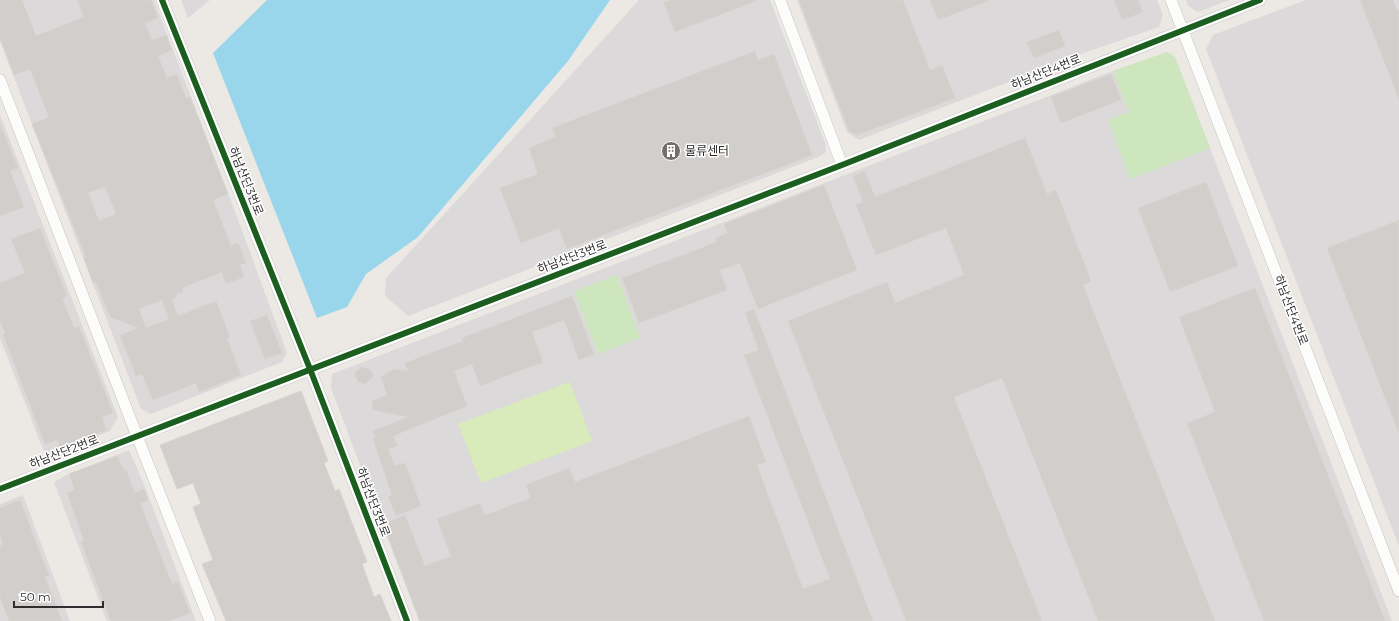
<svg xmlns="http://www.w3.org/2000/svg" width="1399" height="621" font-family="Montserrat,'Noto Sans KR',sans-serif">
  <rect width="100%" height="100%" fill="#ece8e4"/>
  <g fill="#dcd9db">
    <polygon points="0,0 154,0 233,206 287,353 282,362 151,414 141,409 0,41"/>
    <polygon points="181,0 210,0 188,18"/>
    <polygon points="639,0 770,0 826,145 826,152 818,157 408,316 385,296 386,278"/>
    <polygon points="797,0 1157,0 1163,15 1159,27 1078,55 859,140 847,132"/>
    <polygon points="1186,0 1229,0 1198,12 1188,6"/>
    <polygon points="1306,0 1399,0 1399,546 1206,49 1213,35"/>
    <polygon points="1167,52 1175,57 1392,621 419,621 331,388 332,374 1113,71"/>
    <polygon points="0,115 118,417 110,431 46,457 0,338"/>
    <polygon points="129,450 145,487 196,621 107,621 54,482 67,475"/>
    <polygon points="23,495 49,565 70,621 0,621 0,504"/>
  </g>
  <g fill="#cee6be">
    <polygon points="1167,52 1175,57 1210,148 1130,179 1108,120 1129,112 1113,71"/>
    <polygon points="617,275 640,338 598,354 574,291"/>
  </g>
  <polygon fill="#d9eabb" points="570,382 592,441 481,483 458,424"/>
  <polygon fill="#99d6ec" points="267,0 610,0 568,61 418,237 366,274 347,307 317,318 213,53"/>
  <g fill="#d1cecb" stroke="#d7d4d0" fill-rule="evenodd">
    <path d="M0,0H22L36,36L84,17L77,0H151L158,18L145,23L152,40L166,35L172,50L158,56L167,78L177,74L186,98L190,97L228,194L213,200L231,246L238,243L246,263L240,265L244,277L226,284L222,272L182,288L183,292L175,295L176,298L172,300L178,316L216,301L230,337L227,339L241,375L199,392L196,383L153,400L142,374L136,376L120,335L138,328L110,317L96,282L93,283L84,258L86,257L32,124L49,117L30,69L14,75L0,38ZM105,187L116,214L99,221L88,193ZM162,300L169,319L146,328L139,309Z"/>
    <polygon points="671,0 756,0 756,1 675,32 664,3"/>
    <polygon points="799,0 903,0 930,70 942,65 955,98 857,135 849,131"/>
    <polygon points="930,0 988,0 988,1 938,20"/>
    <polygon points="1114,0 1138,0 1143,12 1122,20"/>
    <polygon points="1360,0 1393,0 1397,10 1399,9 1399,99"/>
    <polygon points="1059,30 1065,46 1034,58 1027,42"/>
    <polygon points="755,51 758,60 774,54 812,155 567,249 559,228 521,243 500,188 538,174 529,148 556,137 552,128"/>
    <polygon points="1111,74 1121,100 1061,123 1051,97"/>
    <polygon points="0,125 18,168 10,171 24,207 0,216"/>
    <polygon points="1025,138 1047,194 1056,190 1091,281 1083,285 1215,621 1098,621 1002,378 954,397 1042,621 906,621 788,321 887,282 895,303 964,275 946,228 876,255 856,205 863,202 853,176 865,171 875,197"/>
    <polygon points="1206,182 1238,266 1170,292 1138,208"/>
    <polygon points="824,185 857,270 758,309 740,263 720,270 727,290 639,323 622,278 717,242 716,238 728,233 724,224"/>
    <polygon points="1399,220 1399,431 1398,431 1327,248"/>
    <polygon points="40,228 67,296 62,298 74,328 79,326 113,413 102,417 106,430 61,449 57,440 45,444 3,334 5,333 0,321 0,283 25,273 11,239"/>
    <polygon points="1255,288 1385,621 1264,621 1187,423 1215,412 1179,317"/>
    <polygon points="572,296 594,354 579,360 564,320 532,332 543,362 480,386 472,364 454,371 467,406 393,436 397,446 388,449 395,466 405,463 421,506 396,516 388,496 392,495 373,439 376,438 373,431 408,417 373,410 372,401 387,395 381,377 394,369 408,371 405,363 463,341 462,338"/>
    <polygon points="754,309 873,621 420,621 383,524 405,515 425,566 451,556 437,519 480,503 485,515 531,498 526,485 569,468 575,482 749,416 766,462 757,465 803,589 830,579 744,355 759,350 745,313"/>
    <polygon points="267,315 282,353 265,359 250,321"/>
    <polygon points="362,367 369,369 374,376 365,384 358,382 355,375 356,371"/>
    <polygon points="301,391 328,461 324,463 335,491 339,489 367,562 362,564 374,597 380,594 391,621 226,621 202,564 213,560 193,507 201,504 193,483 177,489 160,445"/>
    <polygon points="117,456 124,471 126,470 135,493 144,489 148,500 140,503 172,584 178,582 190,613 169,621 111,621 81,542 84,541 67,493 75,490 69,474"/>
    <polygon points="20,500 49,576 45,577 62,621 9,621 0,598 0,546 3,544 0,536 0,508"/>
  </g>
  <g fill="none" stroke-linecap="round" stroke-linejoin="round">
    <g stroke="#c5c4c5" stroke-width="12">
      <g id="street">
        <polyline points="162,0 310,369 407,621"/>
        <polyline points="780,0 842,165"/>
        <polyline points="1171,0 1399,591"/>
        <polyline points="0,80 137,436 210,621"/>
        <polyline points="0,489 842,165 1260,0"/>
      </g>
    </g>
    <use href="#street" stroke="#fcfcfb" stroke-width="11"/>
    <g stroke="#fff" stroke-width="8">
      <g id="cycleway">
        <polyline points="162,0 310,369 407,621"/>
        <polyline points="0,489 842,165 1260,0"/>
      </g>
    </g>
    <use href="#cycleway" stroke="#1b5e20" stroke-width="6"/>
  </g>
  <defs>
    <g id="building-disc" transform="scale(1)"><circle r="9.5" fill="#706f6e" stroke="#fff"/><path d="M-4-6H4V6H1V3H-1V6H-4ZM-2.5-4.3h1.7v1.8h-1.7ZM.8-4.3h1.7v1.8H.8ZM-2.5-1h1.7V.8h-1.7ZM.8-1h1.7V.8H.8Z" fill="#fff"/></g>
  </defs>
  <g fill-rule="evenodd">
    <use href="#building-disc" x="671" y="151"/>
  </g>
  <g text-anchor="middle" stroke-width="3" stroke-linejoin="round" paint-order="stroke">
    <g font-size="12" fill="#2e2e2e" stroke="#fff">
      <text transform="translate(1046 72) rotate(-22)" y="4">하남산단4번로</text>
      <text transform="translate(246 181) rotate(68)" y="4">하남산단3번로</text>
      <text transform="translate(572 257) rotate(-21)" y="4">하남산단3번로</text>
      <text transform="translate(1291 310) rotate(69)" y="4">하남산단4번로</text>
      <text transform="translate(64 452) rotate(-21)" y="4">하남산단2번로</text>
      <text transform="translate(373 502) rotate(69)" y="4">하남산단3번로</text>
    </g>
    <g font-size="12" fill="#2e2e2e" stroke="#fff" text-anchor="start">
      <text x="685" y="155">물류센터</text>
    </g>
  </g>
  <path d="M14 601v6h89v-6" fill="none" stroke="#2e2e2e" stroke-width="2"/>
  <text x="20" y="601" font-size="12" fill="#2e2e2e" stroke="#ffffff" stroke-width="3" paint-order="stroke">50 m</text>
</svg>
